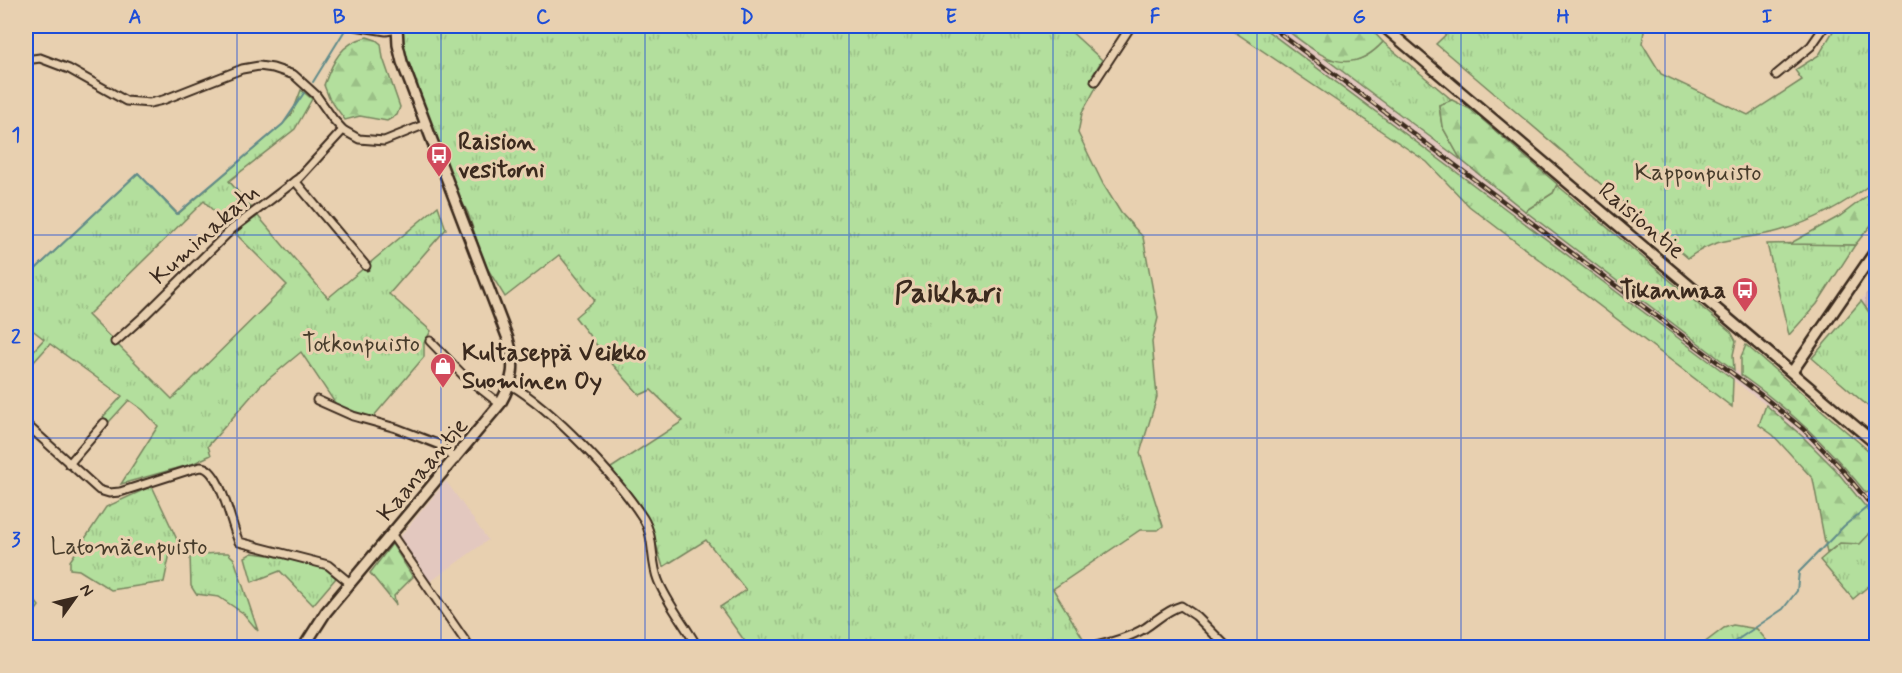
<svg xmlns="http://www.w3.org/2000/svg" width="1902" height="673" font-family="Mynerve,sans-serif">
  <defs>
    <pattern id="industrial-grid" width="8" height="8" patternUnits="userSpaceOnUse" patternTransform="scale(1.5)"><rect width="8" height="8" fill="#e3c8bf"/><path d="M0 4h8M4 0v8" fill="none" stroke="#c4aca4"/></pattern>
    <pattern id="grass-tufts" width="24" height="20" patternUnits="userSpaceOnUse" patternTransform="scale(1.5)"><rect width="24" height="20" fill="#b3df9d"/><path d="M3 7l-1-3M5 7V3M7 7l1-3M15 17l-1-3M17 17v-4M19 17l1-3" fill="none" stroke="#9bc087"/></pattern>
    <pattern id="forest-firs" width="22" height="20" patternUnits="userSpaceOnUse" patternTransform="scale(1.5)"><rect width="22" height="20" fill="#b3df9d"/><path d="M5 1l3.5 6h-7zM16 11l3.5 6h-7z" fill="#9bc087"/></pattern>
  </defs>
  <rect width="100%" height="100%" fill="#e8d0b0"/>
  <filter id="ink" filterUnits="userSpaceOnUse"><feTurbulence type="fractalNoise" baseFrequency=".0167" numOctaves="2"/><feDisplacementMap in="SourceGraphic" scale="12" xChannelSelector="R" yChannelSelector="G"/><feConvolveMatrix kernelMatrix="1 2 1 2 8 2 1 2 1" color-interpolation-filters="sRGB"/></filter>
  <g filter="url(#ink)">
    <g fill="#e3c8bf">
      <polygon points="1261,26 1281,26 1461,160 1565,242 1768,394 1806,427 1842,463 1876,506 1876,520 1835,469 1802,436 1766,405"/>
      <polygon points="446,481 488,540 430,582 399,538"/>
    </g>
    <polygon fill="url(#industrial-grid)" points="1876,278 1876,322 1861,301"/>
    <g fill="url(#grass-tufts)" stroke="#77845e" stroke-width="1.5">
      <path d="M403,26H1070L1068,29L1102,60L1091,78L1099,82L1082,113L1078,133L1103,184L1121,213L1143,237L1158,318L1152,342L1157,397L1140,453L1163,526L1158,530H1140L1053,589L1086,643C1059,639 1037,636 1011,648L749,647L720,607L746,590L706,540L663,567L650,525L638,504L608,470L683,421L651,390L640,395L606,357L575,317L595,300L559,255L505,297L484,263L468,213L460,198L414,79L404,48Z"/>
      <polygon points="1226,26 1261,26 1733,379 1732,407 1469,206 1427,162"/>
      <path d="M1455,26H1645L1642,43L1661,74L1748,115L1802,80L1795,70L1819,55L1836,26H1876V180C1848,202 1814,221 1779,231C1742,241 1722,234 1688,258L1436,44Z"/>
      <path d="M1383,42L1452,100L1439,105L1442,126L1461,160L1326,59C1353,62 1364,63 1383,42Z"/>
      <polygon points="301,90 312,99 295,129 229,181 251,207 227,225 204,201 88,315 172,399 287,285 235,233 258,216 328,298 438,206 446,229 389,294 431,331 424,343 424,357 373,417 355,415 339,409 301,352 260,386 208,446 211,455 192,464 121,484 158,426 143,410 129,400 109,422 103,417 122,396 50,344 33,363 27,358 44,339 26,325 26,278 138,173 178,214 283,124 292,114"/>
      <polygon points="1557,185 1731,332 1736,341 1733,355 1734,370 1525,211 1553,193"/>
      <polygon points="1810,243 1855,245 1817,304 1789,335 1767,244"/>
      <polygon points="1861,301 1876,322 1876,413 1812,358"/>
      <polygon points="152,486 180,546 170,553 164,582 111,590 79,570 70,569 70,561 106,507"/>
      <polygon points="1873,516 1876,520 1876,580 1853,599 1820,560 1840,543 1873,530"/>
      <polygon points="219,553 228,553 234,559 258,631 243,613 219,597 196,594 191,586 190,555"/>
      <polygon points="252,553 269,555 324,567 336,578 313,605 280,571 252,582 245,557"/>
      <polygon points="26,590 39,606 26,624"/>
      <polygon points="1733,625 1757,629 1771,646 1763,644 1751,647 1699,647 1724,628"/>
    </g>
    <g fill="url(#forest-firs)" stroke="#77845e" stroke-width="1.5">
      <path d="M1281,26H1368L1383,42C1345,83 1316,51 1281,26Z"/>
      <path d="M367,37L376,40L381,44L383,58L400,107L397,115L387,121L360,116L345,120L329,98L324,85C333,61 341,43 367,37Z"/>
      <polygon points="1452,100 1470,109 1557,184 1553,193 1525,211 1461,160 1442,126 1439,105"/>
      <polygon points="1876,189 1876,219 1855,245 1789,244 1840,216"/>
      <path d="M1746,345L1876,457V489L1866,493C1830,448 1788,408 1741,375V357Z"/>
      <polygon points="1766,405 1802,436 1835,469 1873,516 1873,530 1860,544 1840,543 1827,553 1813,479 1773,435 1759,425"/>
      <polygon points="392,544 413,577 394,596 396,605 370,573"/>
    </g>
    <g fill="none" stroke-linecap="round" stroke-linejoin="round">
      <g stroke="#618b8a" stroke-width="2">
        <polyline points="313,82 345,30"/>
        <polyline points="26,278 138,173 177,214 283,124 304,93"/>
        <polyline points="1725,648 1783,609 1797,591 1799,572 1844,526 1876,500"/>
      </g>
      <g stroke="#3b2a1e" stroke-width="11">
        <g id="street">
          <polyline points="355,26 386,31 397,29"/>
          <polyline points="26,60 40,58 69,69 126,101 150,103 163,100 242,69 259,66 273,68 294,75 316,95 333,119 343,130 359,139 384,141 426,124"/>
          <polyline points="1776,75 1811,46 1825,26"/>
          <polyline points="1095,81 1131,26"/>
          <polyline points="295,181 366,266"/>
          <polyline points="430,341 463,375 500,404"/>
          <polyline points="115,342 145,315 232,229 299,178 343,130"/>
          <path d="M511,385C553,410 616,476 643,518C655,537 650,560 658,580C667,603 686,626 698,648"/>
          <polyline points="317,400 353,416 396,428 440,445 455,460"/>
          <path d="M26,424L99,490L109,493L120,492L192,469C195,469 198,467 201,467C221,468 231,526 239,542L328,565L350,583"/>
          <polyline points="69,464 104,423"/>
          <polyline points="392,535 470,648"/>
          <polyline points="1022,648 1050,643 1071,648"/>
          <path d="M1087,648C1106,644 1129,638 1145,628C1157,620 1167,610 1181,606L1196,616L1228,648"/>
        </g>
      </g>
      <g stroke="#3b2a1e" stroke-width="14">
        <g id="secondary">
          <polyline points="1383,26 1876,444"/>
          <polyline points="1792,372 1876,250"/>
          <path d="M303,648L326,612L500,404C514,379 516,366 508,339L402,62L398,45L397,26"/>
        </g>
      </g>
      <use href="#street" stroke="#e8d0b0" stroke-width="7"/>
      <use href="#secondary" stroke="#e8d0b0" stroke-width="9"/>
      <g stroke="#3b2a1e" stroke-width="4.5">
        <polyline id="rail" points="1270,26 1764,397 1803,429 1839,466 1876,511"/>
      </g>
      <use href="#rail" stroke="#e8d0b0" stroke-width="2" stroke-dasharray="7" stroke-linecap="butt"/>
    </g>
  </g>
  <path fill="none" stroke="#1d4ed8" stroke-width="1.5" stroke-opacity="0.55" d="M237,26V648M441,26V648M645,26V648M849,26V648M1053,26V648M1257,26V648M1461,26V648M1665,26V648M26,235H1876M26,438H1876"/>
  <defs>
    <g id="bus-pin" transform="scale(1.35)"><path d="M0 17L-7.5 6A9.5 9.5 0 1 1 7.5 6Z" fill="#d1495b" stroke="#e8d0b0"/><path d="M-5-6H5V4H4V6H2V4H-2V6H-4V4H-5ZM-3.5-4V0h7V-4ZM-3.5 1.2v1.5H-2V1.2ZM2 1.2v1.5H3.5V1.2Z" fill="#fff"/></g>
    <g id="shop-pin" transform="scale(1.35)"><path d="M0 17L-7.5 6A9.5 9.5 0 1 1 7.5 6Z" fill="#d1495b" stroke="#e8d0b0"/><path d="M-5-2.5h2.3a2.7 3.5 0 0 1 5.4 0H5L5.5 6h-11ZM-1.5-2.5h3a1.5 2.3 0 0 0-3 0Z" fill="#fff"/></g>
  </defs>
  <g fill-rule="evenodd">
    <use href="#bus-pin" x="439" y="155"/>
    <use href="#bus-pin" x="1745" y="290"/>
    <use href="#shop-pin" x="443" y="366"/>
  </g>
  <g text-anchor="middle" stroke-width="6" stroke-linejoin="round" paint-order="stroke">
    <g font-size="24" font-weight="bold" fill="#3b2a1e" stroke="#e8d0b0" text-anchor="start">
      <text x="458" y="149">Raision<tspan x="458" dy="28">vesitorni</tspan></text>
      <text x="1726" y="298" text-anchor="end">Tikanmaa</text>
      <text x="462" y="360">Kultaseppä Veikko<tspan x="462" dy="28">Suominen Oy</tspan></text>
    </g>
    <g font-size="24" fill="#473c2b" stroke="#e8d0b0">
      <text x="1698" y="180">Kapponpuisto</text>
      <text x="361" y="351">Totkonpuisto</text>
      <text x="129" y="554">Latomäenpuisto</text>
    </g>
    <g font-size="24" fill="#3b2a1e" stroke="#e8d0b0">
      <text transform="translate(1642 220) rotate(40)" y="8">Raisiontie</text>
      <text transform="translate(204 234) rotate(-42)" y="8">Kuminakatu</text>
      <text transform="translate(422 469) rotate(-50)" y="8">Kaanaantie</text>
    </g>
    <g font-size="30" font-weight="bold" fill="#3b2a1e" stroke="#e8d0b0">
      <text x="948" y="302">Paikkari</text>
    </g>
  </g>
  <rect width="1902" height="673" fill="none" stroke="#e8d0b0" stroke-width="66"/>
  <g transform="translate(75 598) rotate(56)" stroke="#e8d0b0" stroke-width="4.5" paint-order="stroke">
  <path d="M0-4.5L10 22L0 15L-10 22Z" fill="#3b2a1e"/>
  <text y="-9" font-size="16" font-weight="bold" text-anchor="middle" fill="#3b2a1e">N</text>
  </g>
  <rect x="33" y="33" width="1836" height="607" fill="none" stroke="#1d4ed8" stroke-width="2"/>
  <g font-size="20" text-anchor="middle" font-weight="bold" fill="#1d4ed8">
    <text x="135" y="23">A</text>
    <text x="339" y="23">B</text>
    <text x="543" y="23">C</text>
    <text x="747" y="23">D</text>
    <text x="951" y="23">E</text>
    <text x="1155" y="23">F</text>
    <text x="1359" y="23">G</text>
    <text x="1563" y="23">H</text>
    <text x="1767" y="23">I</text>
    <text x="16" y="141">1</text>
    <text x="16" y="343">2</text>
    <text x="16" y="546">3</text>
  </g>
</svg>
